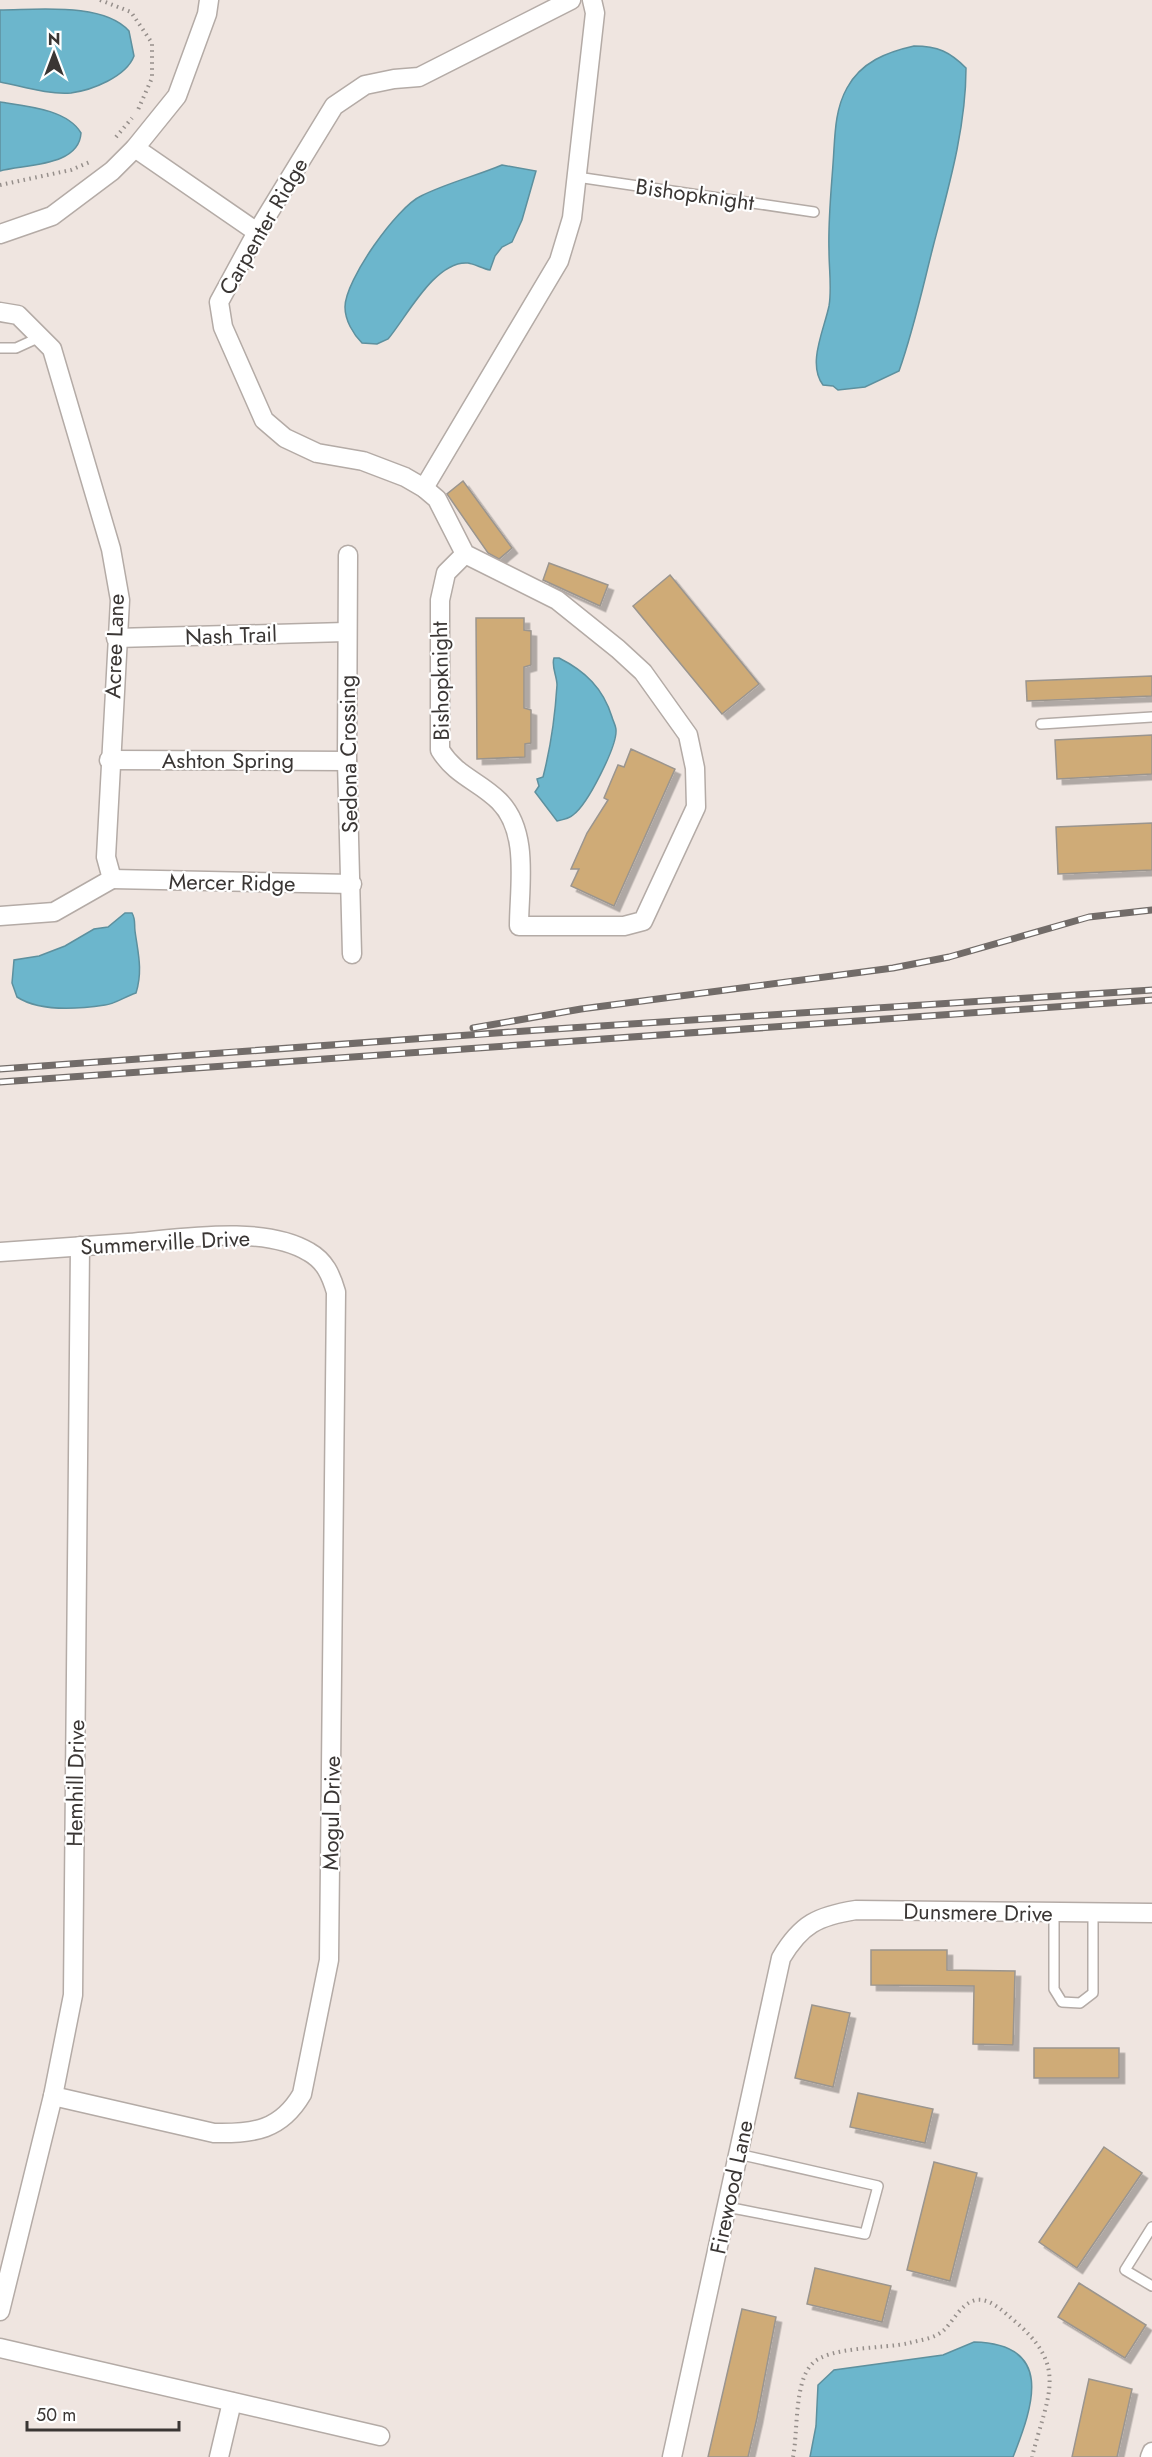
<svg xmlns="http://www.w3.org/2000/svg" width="1152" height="2457" font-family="Jost,sans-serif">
  <defs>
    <filter id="shadow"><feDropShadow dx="5.5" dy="5.5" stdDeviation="0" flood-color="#0004"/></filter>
  </defs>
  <rect width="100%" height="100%" fill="#efe5e0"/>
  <g fill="#6cb6cc" stroke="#5d909e" stroke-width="1.5">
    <path d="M0,10C37,10 103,2 129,31L134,56C126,77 92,90 71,93C49,95 21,86 0,82Z"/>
    <path d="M914,46C938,46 950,52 966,68C966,127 949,186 934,243C923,286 914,329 899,371L865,387L838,390L833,386L823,385C807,364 824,330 829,306C832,289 829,269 829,251C828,222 831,193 833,164C835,139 834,111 847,88C861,62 887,52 914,46Z"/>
    <path d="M0,102C25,106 67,109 81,133C79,167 25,164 0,171Z"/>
    <path d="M502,165L536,171L522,220L512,242L502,247L495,256L490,270C483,269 475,264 468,263C435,260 406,318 388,339L377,344L362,343C353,334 345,320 345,307C345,280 397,207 421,196C447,183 476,176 502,165Z"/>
    <path d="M554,658H559C585,671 603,688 612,717C613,721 616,726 616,730C617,746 588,804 573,815C570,818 562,820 557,821L535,792L539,786L537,779L543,777C551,746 555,717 557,685C557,676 551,666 554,658Z"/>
    <path d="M125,913H132C136,920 134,924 135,931C138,953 143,970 136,993C126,996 115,1004 105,1005C79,1009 40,1012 17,997L12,983L14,960L39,956L65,946L94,929L108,927Z"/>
    <path d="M974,2342C1054,2344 1034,2404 1013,2457H810L816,2426L818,2385L834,2370L943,2355Z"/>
  </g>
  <g fill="#cfab77" stroke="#9b958e" stroke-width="1.5" filter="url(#shadow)">
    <polygon points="463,481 512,548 499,559 488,553 447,494"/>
    <polygon points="549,563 608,585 600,606 543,580"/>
    <polygon points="670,575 759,684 722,714 633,606"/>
    <polygon points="476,618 524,618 524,630 531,631 531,665 524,667 524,708 531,710 531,743 525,744 525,757 477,759"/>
    <polygon points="1152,676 1152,696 1027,701 1026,681"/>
    <polygon points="1152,735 1152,774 1057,779 1055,740"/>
    <polygon points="631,749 675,769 614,906 571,886 579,869 571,869 587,833 608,800 604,798 618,765 624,767"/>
    <polygon points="1152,823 1152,870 1058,874 1056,827"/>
    <polygon points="871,1950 947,1950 947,1970 1015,1971 1013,2045 973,2044 974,1986 871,1985"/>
    <polygon points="812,2005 850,2013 833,2087 795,2078"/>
    <rect x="1034" y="2048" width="85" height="30"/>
    <polygon points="858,2093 933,2109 925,2143 850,2127"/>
    <polygon points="1104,2147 1142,2173 1077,2268 1039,2242"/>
    <polygon points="934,2162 977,2173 950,2281 907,2270"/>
    <polygon points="815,2268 891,2286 882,2322 807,2304"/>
    <polygon points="1079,2283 1146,2325 1125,2358 1058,2317"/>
    <polygon points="742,2309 776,2317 757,2418 748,2457 708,2457"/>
    <polygon points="1089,2379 1132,2389 1117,2457 1072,2457"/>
  </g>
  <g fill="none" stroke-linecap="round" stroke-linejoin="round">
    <g stroke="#b4aba6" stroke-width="12">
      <g id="lane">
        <polyline points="577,177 814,212"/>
        <polyline points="0,348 16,348 40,337"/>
        <polyline points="1041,724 1152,717"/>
        <polyline points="1054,1914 1054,1989 1062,2002 1080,2003 1093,1993 1093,1913"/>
        <polyline points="727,2207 865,2234 878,2186 738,2154"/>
        <polyline points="1152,2227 1125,2270 1152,2286"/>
      </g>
    </g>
    <g stroke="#b4aba6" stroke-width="21">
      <g id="street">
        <polyline points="135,148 257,232"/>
        <polyline points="0,234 52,216 112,171 135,148 177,96 207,14 209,0"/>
        <polyline points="0,312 18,315 52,349 111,549 120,600 106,857 112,879 54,912 0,916"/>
        <polyline points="424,488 559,261 572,218 595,13 592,0"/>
        <path d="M465,554L446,573L440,600V750C456,776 479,781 499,801C530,832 519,887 519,926H624L643,921L696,807L695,768L688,735L643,672L618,649L557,600L465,554L437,499L424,488L405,477L363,461L317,453L285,438L264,420L223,327L219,302L257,232L334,106L365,85L394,79L419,77L571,0"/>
        <polyline points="348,555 347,761 352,954"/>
        <polyline points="116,638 346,632"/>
        <polyline points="109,760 347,761"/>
        <polyline points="112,879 352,884"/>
        <path d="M0,1252C43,1249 85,1246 128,1243C179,1239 263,1224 309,1252C325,1261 331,1275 336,1292L329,1960L302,2094C281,2130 254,2134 214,2133L53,2096"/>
        <polyline points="0,2311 53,2096 73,1995 80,1246"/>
        <polyline points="0,2348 380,2436"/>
        <polyline points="219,2457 232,2402"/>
        <path d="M672,2457L781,1958C801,1924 818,1916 856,1910L1152,1913"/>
        <polyline points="1150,2457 1152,2452"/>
      </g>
    </g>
    <g stroke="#968f8b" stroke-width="4" stroke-dasharray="1.5 4.5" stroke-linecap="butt">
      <polyline points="100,0 131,12 152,43 152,78 137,112"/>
      <polyline points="116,137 132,118"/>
      <polyline points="0,185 71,170 92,161"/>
      <path d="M793,2457C798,2433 794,2382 812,2364C829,2346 884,2349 909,2343C920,2340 933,2339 943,2331C953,2322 961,2303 976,2300C989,2298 1002,2310 1011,2318C1070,2366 1048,2393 1032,2457"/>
    </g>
    <use href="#lane" stroke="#fff" stroke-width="9"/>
    <use href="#street" stroke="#fff" stroke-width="18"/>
    <g stroke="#726c69" stroke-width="7">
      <g id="rail">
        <polyline points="473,1028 581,1009 893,968 949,957 1089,917 1152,910"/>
        <polyline points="0,1069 539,1030 1152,990"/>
        <polyline points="0,1082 1152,1000"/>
      </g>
    </g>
    <use href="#rail" stroke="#fff" stroke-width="4.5" stroke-dasharray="14" stroke-linecap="butt"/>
  </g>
  <g text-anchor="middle" stroke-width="4.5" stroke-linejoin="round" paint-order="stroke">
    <g font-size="22" fill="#3a3634" stroke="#fff">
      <text transform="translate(695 194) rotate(8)" y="8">Bishopknight</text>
      <text transform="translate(263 226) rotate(-60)" y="8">Carpenter Ridge</text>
      <text transform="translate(231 635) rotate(-2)" y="8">Nash Trail</text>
      <text transform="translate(114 646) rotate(-88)" y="8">Acree Lane</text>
      <text transform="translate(440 681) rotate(-91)" y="8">Bishopknight</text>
      <text transform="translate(348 754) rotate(-91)" y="8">Sedona Crossing</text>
      <text x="228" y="768">Ashton Spring</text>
      <text transform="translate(232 882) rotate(1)" y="8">Mercer Ridge</text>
      <text transform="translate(165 1242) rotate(-3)" y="8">Summerville Drive</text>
      <text transform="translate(75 1783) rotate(-89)" y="8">Hemhill Drive</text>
      <text transform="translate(331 1813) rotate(-89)" y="8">Mogul Drive</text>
      <text transform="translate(978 1912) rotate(1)" y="8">Dunsmere Drive</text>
      <text transform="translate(731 2187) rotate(-78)" y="8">Firewood Lane</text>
    </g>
  </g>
  <g transform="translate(54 54)" stroke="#ffffff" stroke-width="4.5" paint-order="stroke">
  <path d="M0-4.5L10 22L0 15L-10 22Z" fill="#3a3634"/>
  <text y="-9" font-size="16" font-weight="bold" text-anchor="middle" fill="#3a3634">N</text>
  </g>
  <path d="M27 2421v9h152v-9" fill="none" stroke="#3a3634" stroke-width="3"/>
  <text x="36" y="2421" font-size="18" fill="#3a3634" stroke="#ffffff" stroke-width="4.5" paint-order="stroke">50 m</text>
</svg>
